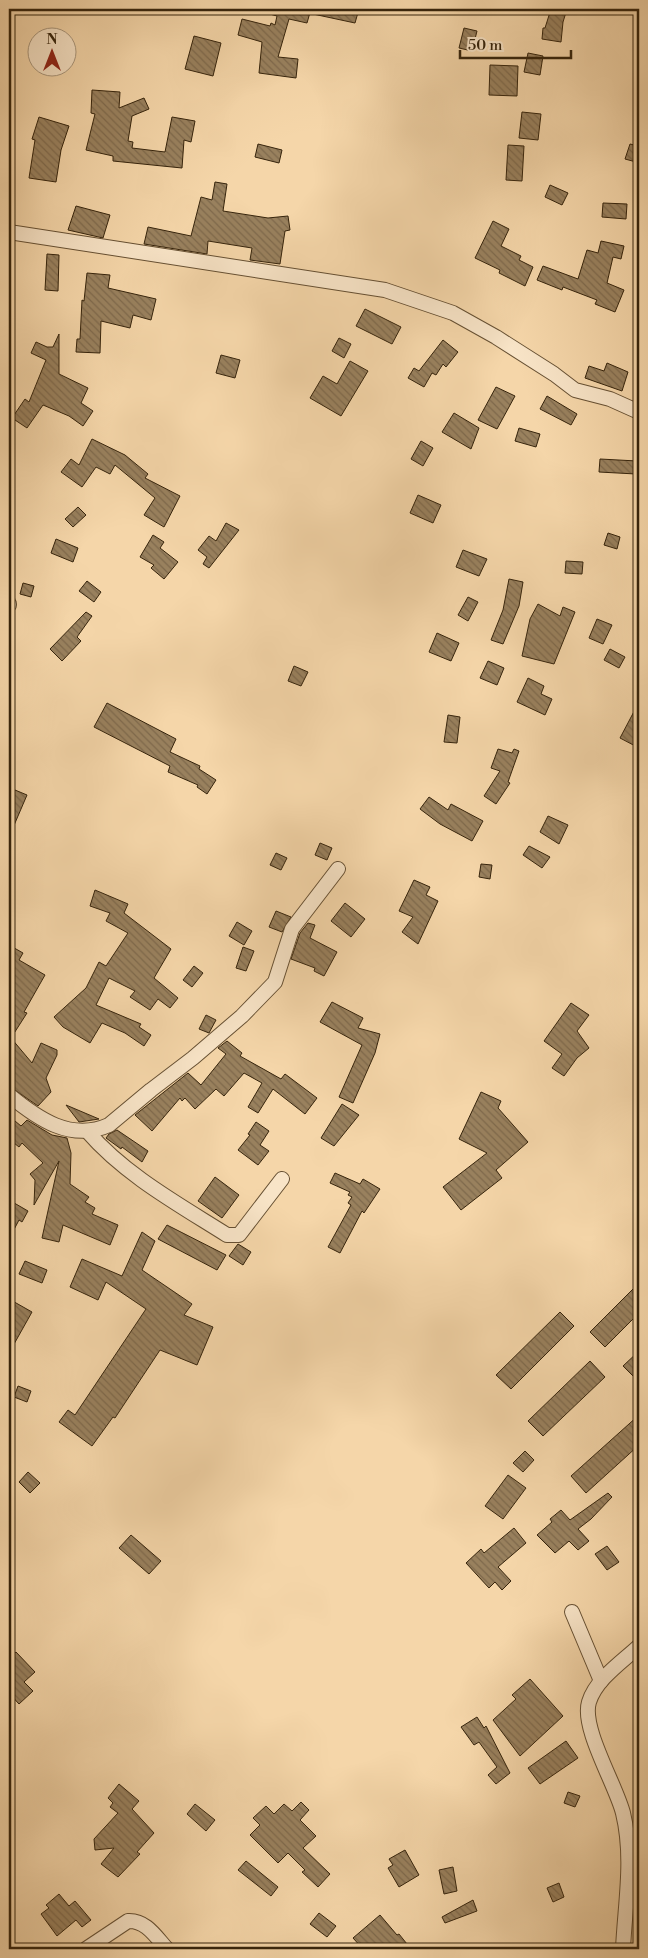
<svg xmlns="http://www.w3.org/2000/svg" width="648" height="1958" font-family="'Libre Bodoni',serif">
  <defs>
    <pattern id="building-back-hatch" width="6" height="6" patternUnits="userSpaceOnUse" patternTransform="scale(1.25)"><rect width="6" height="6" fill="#99815e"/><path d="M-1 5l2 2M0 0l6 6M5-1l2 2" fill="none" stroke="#7e694c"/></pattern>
  </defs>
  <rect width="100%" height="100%" fill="#f5d6a9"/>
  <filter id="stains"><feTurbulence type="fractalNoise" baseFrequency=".004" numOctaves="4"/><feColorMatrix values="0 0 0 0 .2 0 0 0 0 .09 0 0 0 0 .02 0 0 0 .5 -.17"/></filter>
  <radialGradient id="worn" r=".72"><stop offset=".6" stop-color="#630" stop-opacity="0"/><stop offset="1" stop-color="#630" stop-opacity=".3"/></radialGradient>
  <g fill="url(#building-back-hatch)" stroke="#36240c">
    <polygon points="267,9 311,9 307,23 289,19 278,57 298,59 296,78 259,73 262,42 238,35 242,19 270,26 271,23 275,25 277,16 266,13"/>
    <polygon points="314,9 359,9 355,23 313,14"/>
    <polygon points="551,9 567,9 563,22 561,42 542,39 543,28 545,28"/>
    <polygon points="464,28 477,31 472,51 459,48"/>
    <polygon points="194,36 221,43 213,76 185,69"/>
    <polygon points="528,53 543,56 540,75 524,72"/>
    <polygon points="490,65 518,66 517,96 489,95"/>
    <polygon points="92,90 120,92 119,108 144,98 149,109 132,116 128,141 133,142 132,148 165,152 172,117 195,121 191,142 184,140 182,168 113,161 113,156 86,150 95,114 91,113"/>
    <polygon points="522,112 541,114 538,140 519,138"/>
    <polygon points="39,117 69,126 61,150 56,182 29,178 35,140 32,139"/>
    <polygon points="258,144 282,150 279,163 255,157"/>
    <polygon points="630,144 639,146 636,162 625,159"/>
    <polygon points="508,145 524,146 522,181 506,180"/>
    <polygon points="215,182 227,184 223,211 268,218 288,216 290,230 285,231 280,264 250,260 252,248 208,241 207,254 144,244 148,227 191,236 201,197 212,200"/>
    <polygon points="550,185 568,193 562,205 545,197"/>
    <polygon points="603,203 627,204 626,219 602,217"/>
    <polygon points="76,206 110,215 103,238 68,230"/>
    <polygon points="493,221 509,229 501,246 521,256 519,260 533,267 525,286 499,273 500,270 475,258"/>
    <polygon points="601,241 624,246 621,259 613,257 607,283 624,290 615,312 595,304 597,300 563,287 562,290 537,280 543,266 578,279 587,250 598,253"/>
    <polygon points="47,254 59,255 58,291 45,290"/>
    <polygon points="87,273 110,275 108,288 156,299 151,320 133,315 130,328 101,321 100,353 76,352 77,339 80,339 82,300 84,301"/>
    <polygon points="365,309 401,327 392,344 356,326"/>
    <polygon points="59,334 59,374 88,388 81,403 93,411 83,426 69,416 43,405 27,428 12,418 25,399 29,402 46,360 31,353 36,342 47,347 53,347"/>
    <polygon points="339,338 351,344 344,358 332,351"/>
    <polygon points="443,340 458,352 446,367 443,364 436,375 432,373 424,387 408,378 414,368 419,371"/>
    <polygon points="221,355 240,360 235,378 216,373"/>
    <polygon points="350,361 368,371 341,416 310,398 323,376 337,384"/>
    <polygon points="607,363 628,372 622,391 585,378 589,366 604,371"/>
    <polygon points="496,387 515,396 497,429 478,420"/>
    <polygon points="547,396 577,414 571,425 540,409"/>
    <polygon points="454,413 479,428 471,449 442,432"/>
    <polygon points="519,428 540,434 536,447 515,441"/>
    <polygon points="92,439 125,455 148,474 145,478 180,496 164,527 144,515 155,498 115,465 110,474 96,467 82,487 61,472 71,459 79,465"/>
    <polygon points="421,441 433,448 423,466 411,459"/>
    <polygon points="600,459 637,461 636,474 599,472"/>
    <polygon points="418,495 441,505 433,523 410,513"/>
    <polygon points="78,507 86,515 73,527 65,519"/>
    <polygon points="226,523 239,530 209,568 203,564 207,557 198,550 209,536 216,541"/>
    <polygon points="608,533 620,537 617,549 604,545"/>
    <polygon points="153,535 164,542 160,548 178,562 164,579 151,568 154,565 140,557"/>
    <polygon points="56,539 78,548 73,562 51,553"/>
    <polygon points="463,550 487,559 479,576 456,567"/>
    <polygon points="566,561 583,562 582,574 565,573"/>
    <polygon points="509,579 523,582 519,606 503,644 491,640 503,610"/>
    <polygon points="87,581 101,592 94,602 79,591"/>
    <polygon points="23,583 34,586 31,597 20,594"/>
    <polygon points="468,597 478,602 468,621 458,615"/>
    <polygon points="538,604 560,616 563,607 575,612 554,664 522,656 530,619"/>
    <polygon points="86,612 92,616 77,637 81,641 62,661 50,649"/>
    <polygon points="597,619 612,625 603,644 589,638"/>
    <polygon points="437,633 459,643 451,661 429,652"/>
    <polygon points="610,649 625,657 619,668 604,660"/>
    <polygon points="488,661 504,668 497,685 480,678"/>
    <polygon points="294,666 308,672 301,686 288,681"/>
    <polygon points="528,678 544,686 541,694 552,699 545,715 517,702"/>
    <polygon points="639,702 639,748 620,738"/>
    <polygon points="107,703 176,739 170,752 200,766 199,769 216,780 207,794 197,787 198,785 168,772 170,766 94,727"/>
    <polygon points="448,715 460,717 457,743 444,742"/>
    <polygon points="498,749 512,753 514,749 519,751 508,782 510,783 496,804 484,796 500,771 491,768"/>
    <polygon points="15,790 27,795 9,837 9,804"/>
    <polygon points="429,797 448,810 451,804 483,821 472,841 440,824 420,809"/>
    <polygon points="548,816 568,825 559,844 540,832"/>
    <polygon points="320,843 332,848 327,860 315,855"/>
    <polygon points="529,846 550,857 542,868 523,855"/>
    <polygon points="276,853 287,858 281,870 270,865"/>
    <polygon points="481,864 492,865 490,879 479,877"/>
    <polygon points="414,880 430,887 426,895 438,901 418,944 402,932 413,917 399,911"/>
    <polygon points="95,890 128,904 124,913 171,949 154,978 178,998 170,1008 158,999 150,1010 130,997 135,991 109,978 96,1005 141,1024 139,1027 151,1035 144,1046 125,1033 102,1023 90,1043 63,1027 54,1017 86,988 99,962 106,966 128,933 106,921 110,913 90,906"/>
    <polygon points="345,903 365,919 351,937 331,921"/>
    <polygon points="276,911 291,917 282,932 269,927"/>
    <polygon points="237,922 252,931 244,945 229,936"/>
    <polygon points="308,923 315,925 310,938 337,952 324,976 314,971 315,968 291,959 300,933"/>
    <polygon points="9,945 23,953 19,960 45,975 24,1012 27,1013 11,1038 32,1063 41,1043 57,1050 57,1055 46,1078 51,1092 38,1106 9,1086"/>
    <polygon points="243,947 254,951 246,971 236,968"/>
    <polygon points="194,966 203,973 192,987 183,980"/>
    <polygon points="332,1002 363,1018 358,1028 380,1034 375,1053 353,1103 339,1097 362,1045 320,1022"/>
    <polygon points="571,1003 589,1015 577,1031 589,1048 577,1058 564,1076 552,1068 562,1054 544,1041"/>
    <polygon points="206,1015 216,1020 209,1033 199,1029"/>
    <polygon points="227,1041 242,1053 240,1056 281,1079 285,1074 317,1098 305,1114 273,1089 258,1113 248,1107 262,1083 244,1073 224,1096 216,1089 195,1109 185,1098 182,1101 180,1098 152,1131 135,1115 188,1073 201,1085 226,1054 218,1048"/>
    <polygon points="481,1092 501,1101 498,1108 528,1142 496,1170 502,1178 461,1210 443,1187 487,1153 459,1139"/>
    <polygon points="342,1104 359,1115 334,1146 321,1138"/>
    <polygon points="66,1105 99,1119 79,1122"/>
    <polygon points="9,1116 21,1126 27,1120 52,1135 67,1138 71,1153 70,1184 89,1197 85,1202 95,1208 92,1214 118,1225 110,1245 63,1225 59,1242 42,1238 59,1161 34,1205 35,1180 30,1174 43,1163 22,1143 19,1147 9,1139"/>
    <polygon points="256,1122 269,1131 260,1145 269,1151 258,1165 238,1150 250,1135 248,1134"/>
    <polygon points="117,1130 148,1151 142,1162 122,1147 121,1149 106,1138 109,1134"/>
    <polygon points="335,1173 360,1184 363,1179 380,1189 364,1213 362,1211 340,1253 328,1247 351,1205 348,1203 352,1197 348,1195 350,1192 330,1183"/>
    <polygon points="215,1177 239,1195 222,1218 198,1201"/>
    <polygon points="9,1200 28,1211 22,1222 19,1220 9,1239"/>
    <polygon points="167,1225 226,1255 217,1270 158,1239"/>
    <polygon points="142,1232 155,1241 142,1270 192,1304 184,1315 213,1327 197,1365 160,1350 115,1418 113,1417 92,1446 59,1422 68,1410 75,1415 146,1309 106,1282 98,1300 70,1287 82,1259 122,1276"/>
    <polygon points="238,1244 251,1252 243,1265 229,1256"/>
    <polygon points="25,1261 47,1270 42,1283 19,1274"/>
    <polygon points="639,1283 639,1313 605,1347 590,1332"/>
    <polygon points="9,1299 32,1312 9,1353"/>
    <polygon points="560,1312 574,1326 511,1389 496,1375"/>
    <polygon points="639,1351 639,1382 623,1366"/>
    <polygon points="590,1361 605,1377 543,1436 528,1421"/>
    <polygon points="18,1386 31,1391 27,1402 14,1397"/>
    <polygon points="639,1415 639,1445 586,1493 571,1476"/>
    <polygon points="525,1451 534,1460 523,1472 513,1463"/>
    <polygon points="28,1472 40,1483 30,1493 19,1482"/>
    <polygon points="508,1475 526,1488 503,1519 485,1506"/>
    <polygon points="608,1493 612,1497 591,1519 578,1529 589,1541 578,1550 569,1541 555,1553 537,1535 552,1522 550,1519 561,1510 570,1520"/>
    <polygon points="514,1528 526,1543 498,1567 511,1581 502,1590 495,1582 489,1588 466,1563 481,1549 484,1553"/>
    <polygon points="131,1535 161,1561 149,1574 119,1548"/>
    <polygon points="607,1546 619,1562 607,1570 595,1554"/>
    <polygon points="16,1652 35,1672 24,1682 33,1691 19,1704 9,1693 9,1658"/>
    <polygon points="530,1679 563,1716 520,1756 493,1720 516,1699 512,1695"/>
    <polygon points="477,1717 484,1728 486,1726 510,1773 496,1784 488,1775 497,1767 479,1742 474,1745 461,1727"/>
    <polygon points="566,1741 578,1758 540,1784 528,1768"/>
    <polygon points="119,1784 139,1801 132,1809 154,1833 137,1852 140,1854 118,1877 101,1864 114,1848 95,1850 94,1839 118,1813 110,1807 113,1803 108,1798"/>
    <polygon points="568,1792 580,1796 575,1807 564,1803"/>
    <polygon points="301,1802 309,1810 300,1820 316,1836 303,1848 330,1874 318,1887 302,1872 305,1870 288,1853 278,1863 250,1835 260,1825 253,1818 266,1806 274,1814 284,1804 292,1811"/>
    <polygon points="195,1804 215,1820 206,1831 187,1814"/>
    <polygon points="405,1850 419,1875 399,1887 388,1868 393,1865 389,1859"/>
    <polygon points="246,1861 278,1887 271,1896 238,1870"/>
    <polygon points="453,1867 457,1891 444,1894 439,1870"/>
    <polygon points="559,1883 564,1897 553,1902 547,1888"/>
    <polygon points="59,1894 69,1906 75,1901 91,1920 82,1927 76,1920 57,1936 41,1914 49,1908 46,1905"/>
    <polygon points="473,1900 477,1911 445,1923 442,1917"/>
    <polygon points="319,1913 336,1926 327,1937 310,1924"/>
    <polygon points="380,1915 397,1935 399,1934 411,1949 363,1949 353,1938"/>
  </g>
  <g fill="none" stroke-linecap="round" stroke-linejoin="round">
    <g stroke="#665033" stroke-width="16">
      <g id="minor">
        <polyline points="9,232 385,290 453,313 496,337 554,374 575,390 610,399 639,412"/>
        <polyline points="9,604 9,605"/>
        <path d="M9,1095C38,1119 71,1142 109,1125L151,1090L193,1058L242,1016L275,982L292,929L338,869"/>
        <path d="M87,1131C125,1175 178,1204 227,1235H239L282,1179"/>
        <polyline points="572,1612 601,1681"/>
        <path d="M86,1949L128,1921C146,1920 156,1937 167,1949"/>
        <path d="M623,1949C625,1904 634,1858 623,1813C616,1785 581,1728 589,1702C596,1679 622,1662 639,1646"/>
      </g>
    </g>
    <use href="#minor" stroke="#f8e4c7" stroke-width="14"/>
  </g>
  <rect width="648" height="1958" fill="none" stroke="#f5d6a9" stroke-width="30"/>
  <rect x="10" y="10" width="628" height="1938" fill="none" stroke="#36240c" stroke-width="2.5"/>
  <rect x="15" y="15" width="618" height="1928" fill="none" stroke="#36240c"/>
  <g transform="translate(52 52)"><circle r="24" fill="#f8e4c7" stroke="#aa977c"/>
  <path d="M0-4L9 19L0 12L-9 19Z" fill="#8f2418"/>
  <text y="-8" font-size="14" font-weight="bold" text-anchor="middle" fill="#36240c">N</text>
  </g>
  <path d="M460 50v8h111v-8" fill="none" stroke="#36240c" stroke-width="2.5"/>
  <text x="468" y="50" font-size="15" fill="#36240c" stroke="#f8e4c7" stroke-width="4" paint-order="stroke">50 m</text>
  <rect width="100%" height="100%" filter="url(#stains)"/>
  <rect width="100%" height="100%" fill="url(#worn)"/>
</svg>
